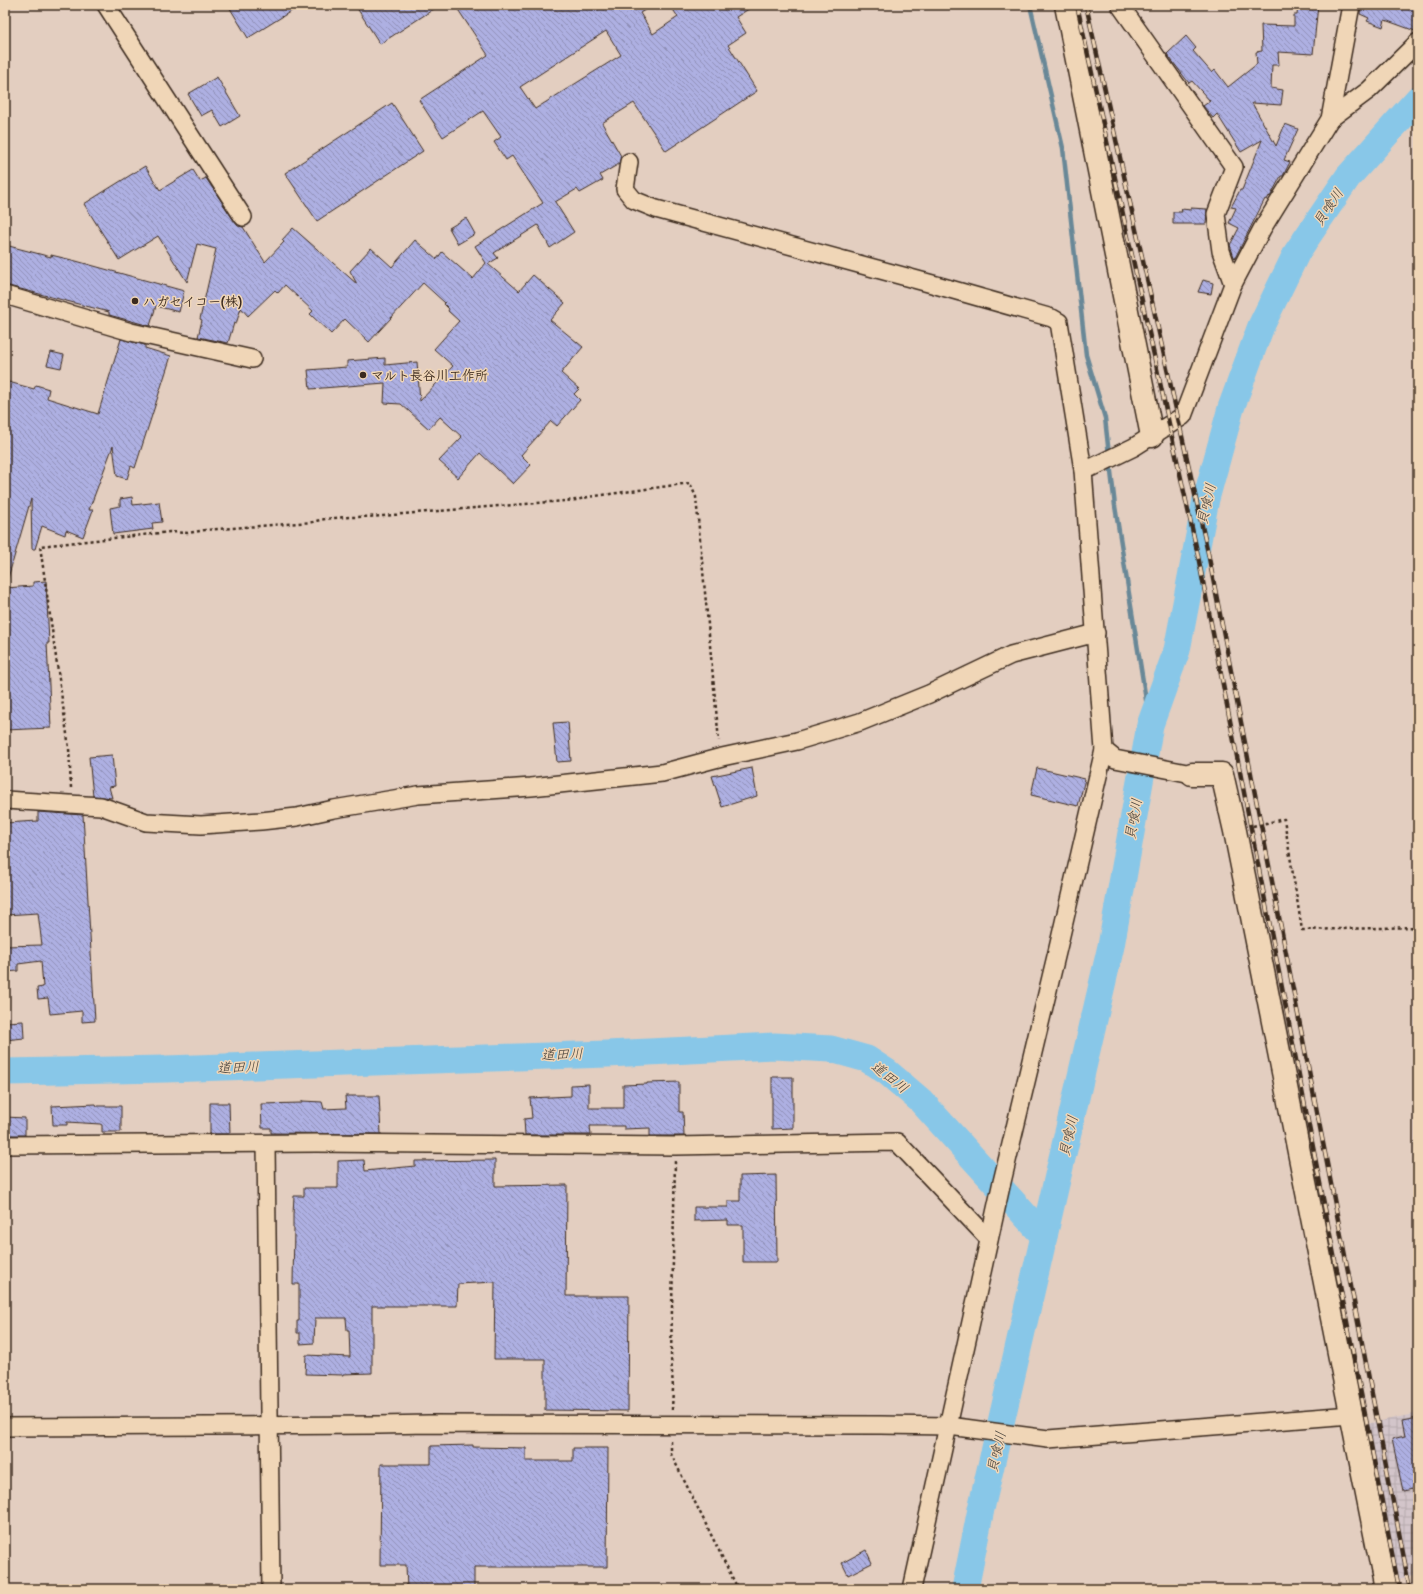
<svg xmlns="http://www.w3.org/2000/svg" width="1423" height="1594" font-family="Delius,'Klee One',sans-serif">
  <defs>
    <pattern id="industrial-grid" width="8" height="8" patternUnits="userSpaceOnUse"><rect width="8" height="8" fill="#d3c5ca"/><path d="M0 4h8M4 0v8" fill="none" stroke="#b6a9ad"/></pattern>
    <pattern id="building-back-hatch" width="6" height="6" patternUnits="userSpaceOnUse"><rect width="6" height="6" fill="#aeb0e2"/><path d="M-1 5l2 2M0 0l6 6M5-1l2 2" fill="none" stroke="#8f8fb7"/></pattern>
  </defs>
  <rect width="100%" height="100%" fill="#e3cec0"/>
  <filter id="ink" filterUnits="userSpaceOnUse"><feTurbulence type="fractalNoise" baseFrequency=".025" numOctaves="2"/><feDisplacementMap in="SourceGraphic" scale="8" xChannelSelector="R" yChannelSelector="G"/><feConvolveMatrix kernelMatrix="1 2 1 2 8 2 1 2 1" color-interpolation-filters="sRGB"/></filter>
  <g filter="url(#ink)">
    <polygon fill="url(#industrial-grid)" points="1418,1413 1418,1574 1394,1580 1362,1425"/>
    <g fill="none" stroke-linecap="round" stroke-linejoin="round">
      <g stroke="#698897" stroke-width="4.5">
        <polyline points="1030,5 1063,148 1086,355 1105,418 1109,455"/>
        <polyline points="1110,463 1115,506 1150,725"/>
      </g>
      <g stroke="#88c7e8" stroke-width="27">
        <polyline points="5,1072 166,1069 607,1054 775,1046 831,1049 867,1059 887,1072 921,1101 1044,1236"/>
        <polyline points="965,1589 981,1509 1111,946 1150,725 1177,650 1206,499 1231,408 1261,326 1297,252 1348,177 1418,99"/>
      </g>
    </g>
    <g fill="url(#building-back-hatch)" stroke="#3b2a1e" fill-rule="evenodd">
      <polygon points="228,5 301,5 248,38"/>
      <polygon points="355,5 440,5 380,44"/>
      <path d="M455,5H653L640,13L653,34L678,17L670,5H755L736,17L746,33L728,45L757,91L666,151L634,103L602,123L621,156L619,164L600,175L603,180L580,193L577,189L555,202L574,232L550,248L538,225L494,253L498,258L488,264L519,291L533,275L565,303L550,320L583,347L561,373L579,389L574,394L580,400L557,426L551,421L521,455L531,465L513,484L480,453L458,478L439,461L462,437L440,417L429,429L401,404L384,403L385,383L310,389L308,370L347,367V361L385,358V365L417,362L420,401L453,366L434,349L459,321L448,311L449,309L444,304L445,303L423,283L369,342L345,319L331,334L310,314L313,311L285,285L278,293L275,290L248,316L241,308L236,324L234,323L228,343L198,337L202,320L200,319L216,249L197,244L187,282L158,236L119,260L84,204L145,166L160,190L193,170L200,181L206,178L235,222L238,226L243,227L265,262L284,242L282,240L293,228L357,284L350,271L371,248L392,267L415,240L437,259L442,252L473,279L486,263L475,246L543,203L512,156L506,160L494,142L501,137L483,111L443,137L419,100L488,55ZM606,31L621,55L535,109L520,87Z"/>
      <polygon points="1298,5 1318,5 1313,54 1278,52 1279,65 1272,65 1271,88 1283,90 1281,105 1252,103 1276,146 1285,124 1298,129 1284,160 1290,162 1283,176 1281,176 1270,197 1269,196 1267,200 1265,199 1235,258 1234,257 1230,245 1239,228 1229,223 1236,208 1231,207 1240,190 1242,190 1262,140 1241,152 1217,114 1213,118 1203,106 1210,101 1192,81 1189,83 1185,78 1167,54 1186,36 1196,48 1193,51 1212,73 1215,70 1228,87 1257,64 1256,52 1262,51 1261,25 1294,26 1294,15 1297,15"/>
      <polygon points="1361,5 1418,5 1418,32 1385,20 1383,27 1367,21 1369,18 1360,14"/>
      <polygon points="217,77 240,116 222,127 212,110 201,116 188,94"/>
      <polygon points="392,103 423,151 317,221 285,173"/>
      <polygon points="1191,208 1207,209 1206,224 1173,224 1173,212 1182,212 1181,209 1191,210"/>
      <polygon points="466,218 475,234 458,244 449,228"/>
      <polygon points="5,245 51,257 51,255 76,261 184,291 179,312 156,306 150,326 109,315 109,312 5,285"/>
      <polygon points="1203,280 1213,283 1211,294 1198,292"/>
      <polygon points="121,339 145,345 145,348 171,356 135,468 131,466 127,479 117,476 113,446 89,510 93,510 83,537 66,530 65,535 42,526 35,549 32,549 31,499 8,578 5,577 5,381 34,389 36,385 49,389 47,398 98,414"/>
      <polygon points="51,352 64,355 61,368 47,365"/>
      <polygon points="132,497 133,505 159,502 162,522 152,523 153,529 113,534 110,508 120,506 120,499"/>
      <polygon points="46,581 49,643 47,643 51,728 5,730 5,588 33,586 33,582"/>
      <polygon points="568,722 571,761 557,762 553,723"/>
      <polygon points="112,755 115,786 109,787 112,798 93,796 89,757"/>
      <polygon points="752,768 757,796 722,807 712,776"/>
      <polygon points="1037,768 1085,779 1078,806 1031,795"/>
      <polygon points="38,812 83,815 95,1021 82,1022 82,1011 50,1014 48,998 38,999 37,988 43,987 41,961 18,964 18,971 5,972 5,946 42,945 38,913 5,915 5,823 38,821"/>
      <polygon points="23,1021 24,1038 5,1040 5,1022"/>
      <polygon points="772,1077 793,1077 793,1128 772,1129"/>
      <polygon points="679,1082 679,1112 683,1112 684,1136 650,1136 650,1128 624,1129 624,1126 590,1126 591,1135 525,1135 524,1119 532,1118 530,1098 571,1096 571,1085 589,1084 589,1108 623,1108 623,1085 647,1084 647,1083"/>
      <polygon points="345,1096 379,1096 381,1134 271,1133 271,1128 262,1128 261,1104 302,1103 302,1101 322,1102 324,1109 346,1108"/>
      <polygon points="210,1103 229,1103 230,1134 210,1134"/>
      <polygon points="96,1104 97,1106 121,1106 121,1132 102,1132 102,1125 100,1124 67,1122 67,1125 53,1125 52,1106"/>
      <polygon points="5,1117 25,1118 25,1135 9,1135 9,1131 5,1131"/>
      <polygon points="364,1160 365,1171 415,1166 415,1161 495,1160 495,1186 567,1185 566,1296 629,1296 628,1411 545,1410 545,1359 494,1359 495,1282 458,1284 457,1306 372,1306 372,1373 343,1374 343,1375 305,1374 306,1355 350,1357 349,1330 347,1330 346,1318 315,1318 314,1343 300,1344 300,1333 297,1333 297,1321 299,1321 299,1284 293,1284 294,1228 293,1228 293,1214 294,1196 304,1196 304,1188 338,1188 338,1161"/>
      <polygon points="776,1175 777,1262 743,1262 743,1225 728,1225 728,1220 694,1221 694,1207 728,1207 728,1201 740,1201 740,1176"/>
      <polygon points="1418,1418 1418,1488 1403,1491 1392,1439 1405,1436 1402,1421"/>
      <polygon points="473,1445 473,1447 526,1448 526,1461 573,1461 573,1448 608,1448 607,1567 474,1567 474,1589 407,1589 406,1565 380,1565 381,1464 431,1464 431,1446"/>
      <polygon points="866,1550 872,1563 848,1575 842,1563"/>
    </g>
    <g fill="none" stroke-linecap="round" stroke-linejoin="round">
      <g stroke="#3b2a1e" stroke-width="20">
        <g id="street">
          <polyline points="106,5 243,217"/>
          <polyline points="1120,5 1234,167 1216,214 1221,251 1233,284"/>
          <polyline points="1330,119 1369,90 1418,42"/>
          <polyline points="629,162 625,189 634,200 656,209 936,285 1052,318 1059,322 1083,470 1104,750 1058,948 1001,1186 912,1589"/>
          <polyline points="5,295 131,332 252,359"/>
          <polyline points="1083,470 1095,466 1134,447 1183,416 1233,284 1262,229 1330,119 1351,5"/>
          <polyline points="1104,750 1115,759 1192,774"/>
          <polyline points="5,800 101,806 146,822 201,825 261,821 297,817 334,809 418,795 531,787 662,773 722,757 797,741 860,722 929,694 1011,655 1096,633"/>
          <polyline points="266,1144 271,1589"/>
          <polyline points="5,1145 317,1143 676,1146 897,1142 989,1239"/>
          <polyline points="5,1427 379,1425 429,1424 880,1425 949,1426 1048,1439 1351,1415"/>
        </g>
      </g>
      <g stroke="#3b2a1e" stroke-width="25">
        <g id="secondary">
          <polyline points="1066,5 1152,436"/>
          <polyline points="1192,774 1222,774 1235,831 1386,1589"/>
        </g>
      </g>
      <g stroke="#3b2a1e" stroke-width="2.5" stroke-dasharray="3 3" stroke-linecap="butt">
        <path d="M71,788L69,748L40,546L170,532L188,533L205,530L313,522C335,515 360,518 382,516C447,510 512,505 577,500L588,497L690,483L696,497L719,741"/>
        <polyline points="1253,826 1284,819 1302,930 1418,927"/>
        <polyline points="672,1410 673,1388 671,1357 675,1161"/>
        <polyline points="671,1441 671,1454 738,1589"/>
      </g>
      <use href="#street" stroke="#f0d6b7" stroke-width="17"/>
      <use href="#secondary" stroke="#f0d6b7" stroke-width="22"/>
      <g stroke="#3b2a1e" stroke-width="4.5">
        <g id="rail">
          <polyline points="1077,5 1197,551 1399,1589"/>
          <polyline points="1086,5 1208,553 1410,1589"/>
        </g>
      </g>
      <use href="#rail" stroke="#f0d6b7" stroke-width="3" stroke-dasharray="9" stroke-linecap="butt"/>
    </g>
  </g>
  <g fill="#3b2a1e" stroke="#f0d6b7" stroke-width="1.5">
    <circle cx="135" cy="301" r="4"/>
    <circle cx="363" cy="375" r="4"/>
  </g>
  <g text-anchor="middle" stroke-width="3" stroke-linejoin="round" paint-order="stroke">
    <g font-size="13" font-weight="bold" fill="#3b2a1e" stroke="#f0d6b7" text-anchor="start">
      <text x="143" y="306">ハガセイコー(株)</text>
      <text x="371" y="380">マルト長谷川工作所</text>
    </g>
    <g font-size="14" font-style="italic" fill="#47423c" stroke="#f0d6b7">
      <text transform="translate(1328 207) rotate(-56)" y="5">貝喰川</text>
      <text transform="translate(1206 504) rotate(-77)" y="5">貝喰川</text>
      <text transform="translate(1133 819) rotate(-80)" y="5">貝喰川</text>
      <text transform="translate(562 1054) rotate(-2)" y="5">道田川</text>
      <text transform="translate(238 1067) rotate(-2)" y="5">道田川</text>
      <text transform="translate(890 1077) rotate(38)" y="5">道田川</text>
      <text transform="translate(1068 1136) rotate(-77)" y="5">貝喰川</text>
      <text transform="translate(996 1452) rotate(-77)" y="5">貝喰川</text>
    </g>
  </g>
  <rect width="1423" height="1594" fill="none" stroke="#f0d6b7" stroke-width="20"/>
  <rect x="10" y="10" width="1403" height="1574" fill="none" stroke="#3b2a1e" stroke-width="1.5" filter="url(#ink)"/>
</svg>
